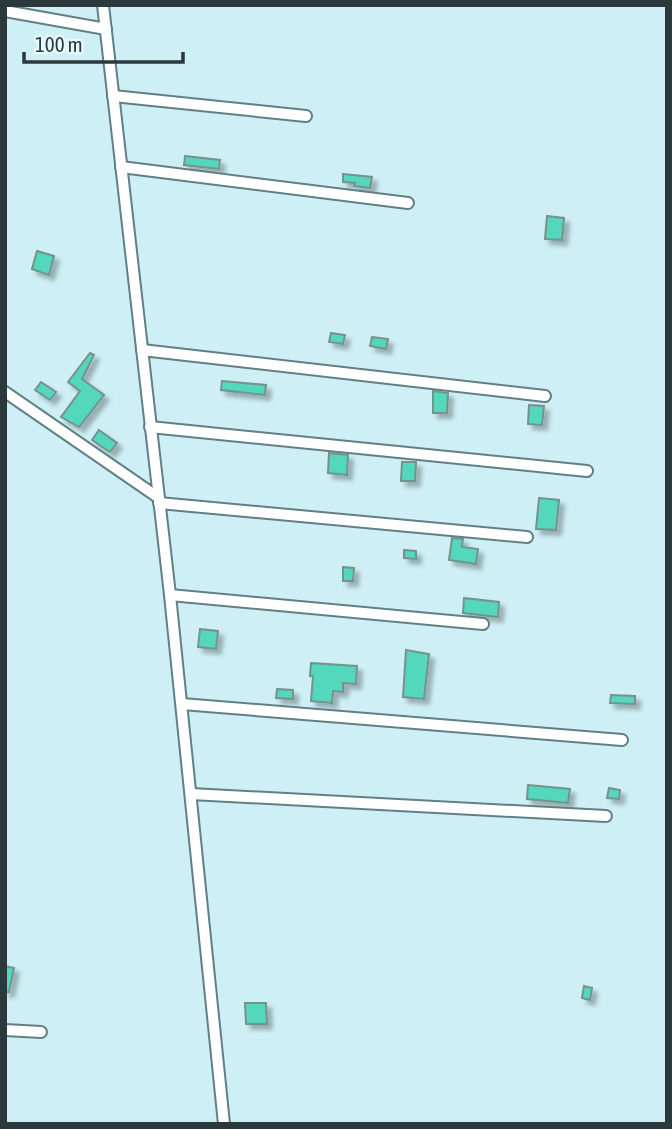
<svg xmlns="http://www.w3.org/2000/svg" width="672" height="1129" font-family="'Asap Condensed',sans-serif">
  <defs>
    <filter id="shadow"><feDropShadow dx="5" dy="5" stdDeviation="2" flood-color="#0004"/></filter>
  </defs>
  <rect width="100%" height="100%" fill="#ceeff5"/>
  <g fill="#53d7bd" stroke="#75928b" stroke-width="2" filter="url(#shadow)">
    <polygon points="185,156 220,160 219,169 184,165"/>
    <polygon points="343,174 372,177 370,188 354,186 355,183 343,182"/>
    <polygon points="547,216 564,218 562,240 545,239"/>
    <polygon points="37,251 54,256 49,275 32,269"/>
    <polygon points="331,333 345,335 343,344 329,342"/>
    <polygon points="372,337 388,339 386,349 370,346"/>
    <polygon points="90,353 94,355 82,379 104,395 79,427 61,417 80,391 68,382"/>
    <polygon points="222,381 266,385 265,395 221,390"/>
    <polygon points="41,382 56,392 50,400 35,390"/>
    <polygon points="433,391 448,393 447,413 433,413"/>
    <polygon points="529,405 544,406 542,425 528,424"/>
    <polygon points="99,430 117,443 110,452 92,440"/>
    <polygon points="329,453 348,455 347,475 328,473"/>
    <polygon points="402,462 416,462 415,481 401,481"/>
    <polygon points="539,498 559,500 556,530 536,529"/>
    <polygon points="452,538 463,539 462,547 478,549 476,564 449,560"/>
    <polygon points="404,550 416,551 416,559 404,558"/>
    <polygon points="343,567 354,568 353,581 343,581"/>
    <polygon points="464,598 499,602 498,617 463,613"/>
    <polygon points="200,629 218,631 216,649 198,647"/>
    <polygon points="406,650 429,654 424,699 403,697"/>
    <polygon points="311,663 357,666 356,684 343,683 343,692 333,691 332,703 311,701 313,676 310,676"/>
    <polygon points="277,689 293,690 293,699 276,698"/>
    <polygon points="611,695 635,696 635,704 610,703"/>
    <polygon points="528,785 570,789 568,803 527,799"/>
    <polygon points="609,788 620,790 619,799 607,798"/>
    <polygon points="5,966 14,968 9,992 5,992"/>
    <polygon points="584,986 592,988 590,1000 582,998"/>
    <polygon points="245,1003 266,1003 267,1024 246,1024"/>
  </g>
  <g fill="none" stroke-linecap="round" stroke-linejoin="round">
    <g stroke="#618085" stroke-width="14">
      <g id="minor">
        <polyline points="103,5 170,595 224,1124"/>
        <polyline points="5,11 106,29"/>
        <polyline points="113,96 306,116"/>
        <polyline points="121,167 408,203"/>
        <polyline points="142,350 545,396"/>
        <polyline points="5,392 159,498"/>
        <polyline points="150,427 587,471"/>
        <polyline points="159,503 527,537"/>
        <polyline points="170,595 483,624"/>
        <polyline points="182,704 622,740"/>
        <polyline points="191,794 606,816"/>
        <polyline points="5,1030 41,1032"/>
      </g>
    </g>
    <use href="#minor" stroke="#fff" stroke-width="10"/>
  </g>
  <rect width="672" height="1129" fill="none" stroke="#2c393c" stroke-width="14"/>
  <path d="M24 52v10h159v-10" fill="none" stroke="#2c393c" stroke-width="3.5"/>
  <text x="35" y="52" font-size="21" fill="#2c393c" stroke="#e6fafd" stroke-width="5" paint-order="stroke">100 m</text>
</svg>
